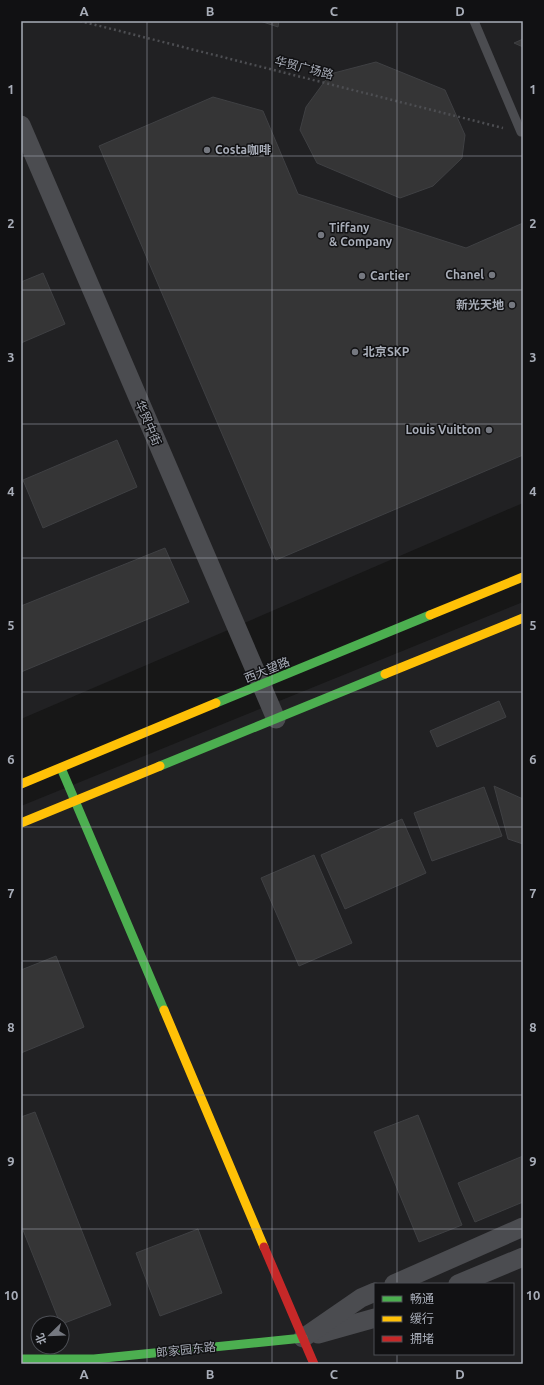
<svg xmlns="http://www.w3.org/2000/svg" width="544" height="1385" font-family="Ubuntu,'Noto Sans SC',sans-serif">
  <rect width="100%" height="100%" fill="#171717"/>
  <g fill="#212123" fill-rule="evenodd">
    <polygon points="21,21 523,21 523,503 21,719"/>
    <path d="M523,602V1364H21V806ZM375,1284H513V1354H375ZM38,1323H62V1347H38Z"/>
  </g>
  <g fill="#353536" stroke="#3f4043">
    <polygon points="260,21 279,21 278,27"/>
    <polygon points="523,39 523,47 514,43"/>
    <polygon points="376,62 445,90 465,135 462,158 433,186 400,198 317,163 300,130 306,107 330,74"/>
    <polygon points="213,97 263,111 298,194 466,248 523,223 523,455 276,560 99,146"/>
    <polygon points="43,273 65,324 21,343 21,282"/>
    <polygon points="117,440 137,487 43,528 23,480"/>
    <polygon points="165,548 189,602 21,672 21,606"/>
    <polygon points="499,701 506,717 437,747 430,731"/>
    <polygon points="494,786 523,799 523,844 508,839"/>
    <polygon points="484,787 502,836 432,861 414,813"/>
    <polygon points="402,819 426,873 345,909 321,855"/>
    <polygon points="314,855 352,943 299,966 261,878"/>
    <polygon points="56,956 84,1027 21,1053 21,970"/>
    <polygon points="35,1112 111,1305 62,1324 60,1323 21,1225 21,1117"/>
    <polygon points="418,1115 462,1225 419,1242 374,1132"/>
    <polygon points="523,1156 523,1202 475,1222 458,1183"/>
    <polygon points="198,1229 222,1293 160,1316 136,1253"/>
  </g>
  <g fill="none" stroke-linecap="round" stroke-linejoin="round">
    <polyline stroke="#4d4e52" stroke-width="2.5" stroke-dasharray="2 3" stroke-linecap="butt" points="80,21 503,128"/>
    <polyline stroke="#4b4c50" stroke-width="9" points="474,21 521,132"/>
    <g stroke="#4b4c50" stroke-width="19">
      <polyline points="21,125 276,719"/>
      <polyline points="394,1284 523,1227"/>
      <polyline points="458,1284 523,1257"/>
      <polyline points="318,1334 375,1318"/>
      <polyline points="303,1338 361,1298 375,1292"/>
    </g>
    <g stroke="#4caf50" stroke-width="9">
      <polyline points="216,703 430,615"/>
      <polyline points="160,766 385,674"/>
      <polyline points="61,768 164,1010"/>
      <polyline points="21,1359 94,1359 303,1338"/>
    </g>
    <g stroke="#ffc107" stroke-width="9">
      <polyline points="430,615 523,577"/>
      <polyline points="385,674 523,618"/>
      <polyline points="21,784 216,703"/>
      <polyline points="21,823 160,766"/>
      <polyline points="164,1010 264,1247"/>
    </g>
    <polyline stroke="#c62828" stroke-width="9" points="264,1247 314,1364"/>
  </g>
  <path fill="none" stroke="#a8adb8" stroke-width="1" stroke-opacity="0.55" d="M147,21V1364M272,21V1364M397,21V1284M21,156H523M21,290H523M21,424H523M21,558H523M21,692H523M21,827H523M21,961H523M21,1095H523M21,1229H523M397,1354V1364"/>
  <g fill="#757880" stroke="#111113" stroke-width="1.5">
    <circle cx="207" cy="150" r="4"/>
    <circle cx="321" cy="235" r="4"/>
    <circle cx="492" cy="275" r="4"/>
    <circle cx="362" cy="276" r="4"/>
    <circle cx="512" cy="305" r="4"/>
    <circle cx="355" cy="352" r="4"/>
    <circle cx="489" cy="430" r="4"/>
  </g>
  <g text-anchor="middle" stroke-width="3" stroke-linejoin="round" paint-order="stroke">
    <g font-size="12" fill="#a8adb8" stroke="#111113">
      <text transform="translate(304 68) rotate(14)" y="4">华贸广场路</text>
      <text transform="translate(148 423) rotate(67)" y="4">华贸中街</text>
      <text transform="translate(267 670) rotate(-22)" y="4">西大望路</text>
      <text transform="translate(186 1350) rotate(-6)" y="4">郎家园东路</text>
    </g>
    <g font-size="12" font-weight="bold" fill="#a8adb8" stroke="#111113" text-anchor="start">
      <text x="215" y="154">Costa咖啡</text>
      <text x="329" y="232">Tiffany<tspan x="329" dy="14">&amp; Company</tspan></text>
      <text x="484" y="279" text-anchor="end">Chanel</text>
      <text x="370" y="280">Cartier</text>
      <text x="504" y="309" text-anchor="end">新光天地</text>
      <text x="363" y="356">北京SKP</text>
      <text x="481" y="434" text-anchor="end">Louis Vuitton</text>
    </g>
  </g>
  <rect width="544" height="1385" fill="none" stroke="#111113" stroke-width="44"/>
  <rect x="374" y="1283" width="140" height="72" fill="#111113" stroke="#4d4f55"/>
  <rect x="382" y="1296" width="20" height="6" fill="#4caf50" stroke="#4d4f55"/>
  <text x="410" y="1303" font-size="12" fill="#a8adb8">畅通</text>
  <rect x="382" y="1316" width="20" height="6" fill="#ffc107" stroke="#4d4f55"/>
  <text x="410" y="1323" font-size="12" fill="#a8adb8">缓行</text>
  <rect x="382" y="1336" width="20" height="6" fill="#c62828" stroke="#4d4f55"/>
  <text x="410" y="1343" font-size="12" fill="#a8adb8">拥堵</text>
  <g transform="translate(50 1335) rotate(247)"><circle r="19" fill="#111113" stroke="#4d4f55"/>
  <path d="M0-3L7 15L0 10L-7 15Z" fill="#757880"/>
  <text y="-6" font-size="11" font-weight="bold" text-anchor="middle" fill="#a8adb8">北</text>
  </g>
  <rect x="22" y="22" width="500" height="1341" fill="none" stroke="#a8adb8" stroke-width="1.5"/>
  <g font-size="13" text-anchor="middle" font-weight="bold" fill="#a8adb8">
    <text x="84" y="16">A</text>
    <text x="210" y="16">B</text>
    <text x="334" y="16">C</text>
    <text x="460" y="16">D</text>
    <text x="11" y="94">1</text>
    <text x="533" y="94">1</text>
    <text x="11" y="228">2</text>
    <text x="533" y="228">2</text>
    <text x="11" y="362">3</text>
    <text x="533" y="362">3</text>
    <text x="11" y="496">4</text>
    <text x="533" y="496">4</text>
    <text x="11" y="630">5</text>
    <text x="533" y="630">5</text>
    <text x="11" y="764">6</text>
    <text x="533" y="764">6</text>
    <text x="11" y="898">7</text>
    <text x="533" y="898">7</text>
    <text x="11" y="1032">8</text>
    <text x="533" y="1032">8</text>
    <text x="11" y="1166">9</text>
    <text x="533" y="1166">9</text>
    <text x="11" y="1300">10</text>
    <text x="533" y="1300">10</text>
    <text x="84" y="1379">A</text>
    <text x="210" y="1379">B</text>
    <text x="334" y="1379">C</text>
    <text x="460" y="1379">D</text>
  </g>
</svg>
